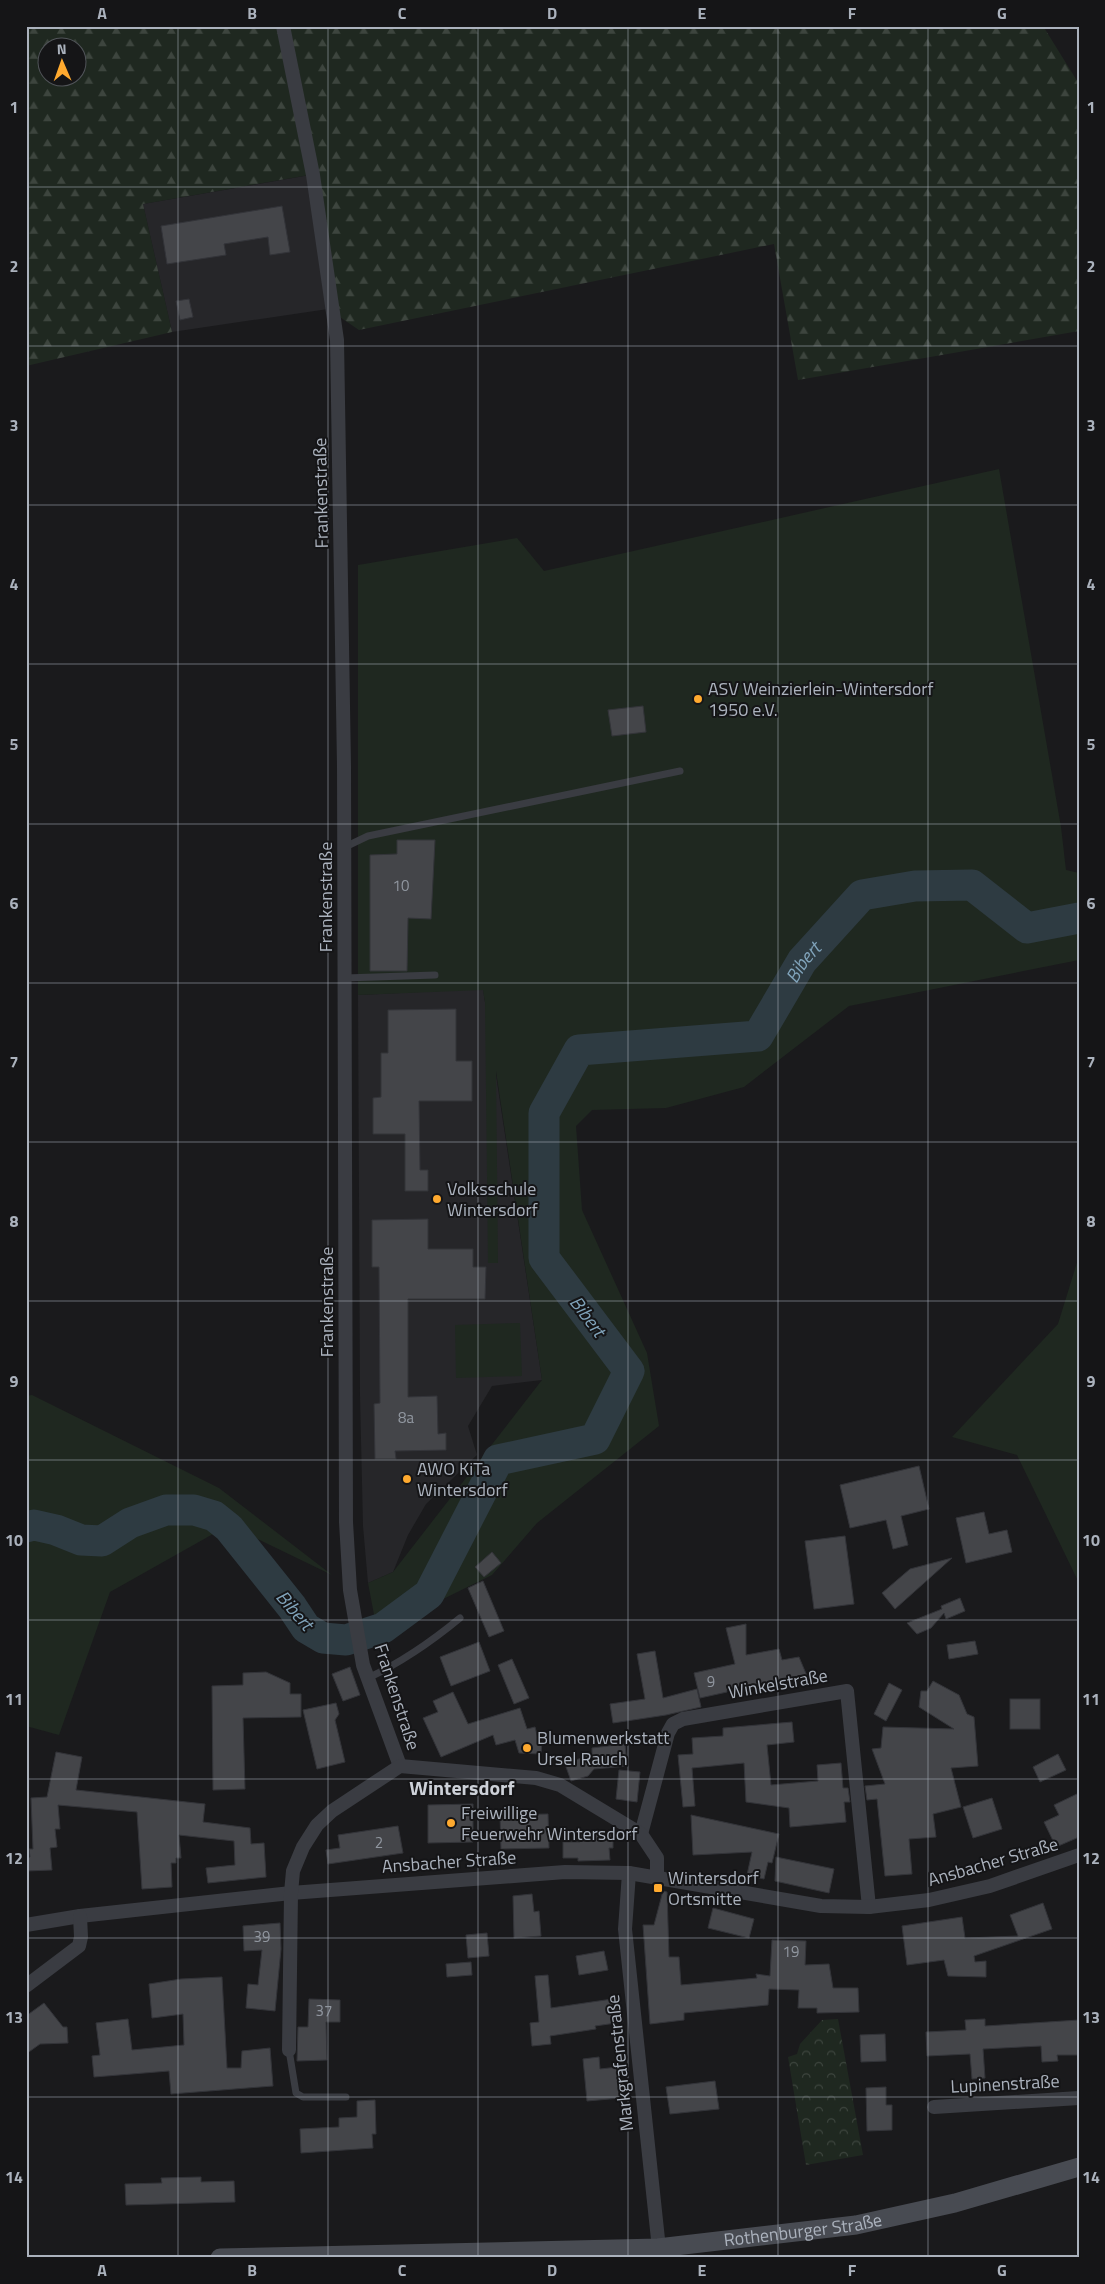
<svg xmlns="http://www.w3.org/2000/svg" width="1105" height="2284" font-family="'Titillium Web',sans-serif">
  <defs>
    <pattern id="forest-firs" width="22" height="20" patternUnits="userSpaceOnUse" patternTransform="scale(1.25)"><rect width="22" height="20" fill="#1f2820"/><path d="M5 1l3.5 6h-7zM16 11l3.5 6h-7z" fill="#3d453e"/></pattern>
    <pattern id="park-crowns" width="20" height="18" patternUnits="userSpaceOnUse" patternTransform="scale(1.25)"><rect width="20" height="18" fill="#1f2820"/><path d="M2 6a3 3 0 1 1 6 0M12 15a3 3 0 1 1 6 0" fill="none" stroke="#3d453e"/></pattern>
  </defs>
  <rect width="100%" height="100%" fill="#1a1a1c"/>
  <g fill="#262629">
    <polygon points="310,175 328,309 172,332 143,204"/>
    <polygon points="483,989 542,1380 492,1386 468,1426 477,1455 426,1504 408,1535 393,1572 368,1583 363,1526 360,1396 358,995"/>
  </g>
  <g fill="#1f2820">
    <polygon points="999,469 1061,827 1066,870 1079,873 1079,960 849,1006 744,1087 666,1108 592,1110 576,1126 582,1210 647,1353 659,1426 537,1523 492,1575 435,1603 379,1641 368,1583 393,1572 542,1380 496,1071 498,1263 488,1263 485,1002 483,990 358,995 358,565 517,538 544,571"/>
    <polygon points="1079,1256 1079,1583 1017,1455 952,1437 1058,1324"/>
    <polygon points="520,1323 522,1376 456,1378 455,1325"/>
    <polygon points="32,1395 219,1488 332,1575 229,1525 110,1592 59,1735 26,1726 26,1396"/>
  </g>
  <path fill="url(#forest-firs)" fill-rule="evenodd" d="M26,26H1043L1079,84V331L798,380L774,244L359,330L328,309L309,175L143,204L172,332L26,366ZM48,48H78V78H48Z"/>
  <polygon fill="url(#park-crowns)" points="838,2019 863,2155 806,2165 788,2057 797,2054 800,2044 822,2020"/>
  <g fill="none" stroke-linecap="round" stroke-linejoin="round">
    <path stroke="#2e3b42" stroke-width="31" id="s1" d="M26,1527L34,1525L56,1530L81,1540L102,1541L130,1523L166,1510H194L214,1516L229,1528L292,1607L306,1628L323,1638L346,1640L383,1628L429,1594L498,1460L595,1439L629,1371L544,1258V1113L579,1050L758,1036L802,961L862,895L915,886L972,885L1027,928L1079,918"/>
  </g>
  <g fill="#444549" stroke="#333439">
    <polygon points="282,206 290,252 270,255 268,237 224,244 226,255 167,264 161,226"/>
    <polygon points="189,299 193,317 180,320 176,301"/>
    <polygon points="643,706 646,732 612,736 608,710"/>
    <polygon points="397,840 435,840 431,919 408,918 407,971 370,971 370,855 397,854"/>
    <polygon points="456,1009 456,1061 472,1061 472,1101 419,1101 420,1170 428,1170 428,1191 405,1191 405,1134 373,1134 373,1098 381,1097 381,1053 388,1053 388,1010"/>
    <polygon points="428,1219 428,1249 473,1249 473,1267 486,1267 485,1299 408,1299 408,1397 437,1396 438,1434 446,1433 446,1450 395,1451 396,1459 375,1459 374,1404 380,1403 379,1267 372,1267 372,1220"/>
    <polygon points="919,1466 929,1509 901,1516 908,1545 893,1549 886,1520 850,1528 840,1485"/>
    <polygon points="984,1512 989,1534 1007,1530 1012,1552 966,1563 956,1518"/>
    <polygon points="845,1536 854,1604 814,1609 805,1541"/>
    <polygon points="492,1552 501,1563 484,1577 475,1567"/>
    <polygon points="952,1558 895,1609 882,1593 910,1569"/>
    <polygon points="483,1581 504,1631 489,1637 468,1588"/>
    <polygon points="960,1598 965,1611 946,1619 944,1613 931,1628 917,1634 907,1623 942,1609 941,1606"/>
    <polygon points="746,1624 746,1655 779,1649 782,1660 799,1657 807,1676 727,1690 727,1692 700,1698 694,1673 735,1664 726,1628"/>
    <polygon points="975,1641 978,1654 949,1659 947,1645"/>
    <polygon points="479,1642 490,1671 451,1686 440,1657"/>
    <polygon points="655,1651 663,1698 697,1689 701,1707 666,1715 613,1723 610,1704 645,1699 637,1654"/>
    <polygon points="512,1659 529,1698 514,1704 498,1665"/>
    <polygon points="350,1667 360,1695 343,1701 332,1674"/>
    <polygon points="266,1672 290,1683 290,1694 301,1694 301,1717 243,1718 245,1789 213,1790 212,1686 243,1685 243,1673"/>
    <polygon points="933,1681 959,1695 967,1714 974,1717 978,1766 951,1768 961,1807 933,1814 936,1837 909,1839 912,1874 885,1876 877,1799 867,1800 865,1786 885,1784 872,1749 881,1748 883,1727 954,1729 919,1707 921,1691 927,1691"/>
    <polygon points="889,1683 902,1690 886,1721 874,1714"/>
    <polygon points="453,1692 468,1724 520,1708 527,1729 535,1727 538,1739 542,1740 541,1754 519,1753 515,1740 496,1745 493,1735 441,1757 423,1718 438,1712 433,1701"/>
    <rect x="1010" y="1699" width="30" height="30"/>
    <polygon points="336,1703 339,1714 335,1720 345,1762 317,1769 303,1710"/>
    <polygon points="792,1722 794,1742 767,1745 771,1785 818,1781 817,1765 841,1763 843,1788 848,1788 850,1802 844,1802 846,1822 790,1827 789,1808 746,1802 744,1763 692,1768 695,1806 683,1807 678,1755 693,1754 692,1738 723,1736 723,1728"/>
    <polygon points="625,1744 627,1766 594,1769 588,1776 571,1781 565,1764 592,1754 592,1748"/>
    <polygon points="56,1752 82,1757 76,1790 205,1804 203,1822 250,1828 251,1844 264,1843 266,1877 208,1883 206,1868 235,1865 234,1841 179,1835 181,1858 176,1858 176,1863 171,1863 172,1887 142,1889 137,1812 58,1805 60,1829 55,1829 57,1847 50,1848 52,1870 26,1871 26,1858 30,1857 29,1849 33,1849 31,1798 47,1797"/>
    <polygon points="1058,1754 1066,1770 1040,1782 1033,1767"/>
    <polygon points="619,1770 640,1772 637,1802 616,1799"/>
    <polygon points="1079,1793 1079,1837 1056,1847 1044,1822 1059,1815 1054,1805"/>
    <polygon points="992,1798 1002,1829 973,1838 963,1807"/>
    <polygon points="473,1804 473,1842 428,1843 428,1805"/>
    <polygon points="548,1814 549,1848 501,1849 500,1815"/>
    <polygon points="691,1815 779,1834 772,1863 768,1862 764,1879 747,1875 752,1852 693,1855"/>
    <polygon points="398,1826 403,1853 328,1864 326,1850 340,1848 338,1835"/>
    <polygon points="613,1833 613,1848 609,1848 610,1860 578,1861 578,1858 563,1858 563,1842 580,1842 580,1834"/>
    <polygon points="776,1857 834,1869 829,1893 775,1881"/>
    <polygon points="663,1891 667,1892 669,1957 679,1957 681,1985 757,1978 756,1974 770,1976 772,1940 806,1941 805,1965 829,1964 833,1988 858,1988 859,2012 817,2013 817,2008 798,2008 799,1990 769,1989 768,2005 684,2013 684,2020 650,2024 643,1925 654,1925"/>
    <polygon points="532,1894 534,1912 539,1911 541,1936 514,1938 513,1896"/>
    <polygon points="1043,1903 1052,1929 974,1956 975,1962 986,1961 986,1977 948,1976 944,1960 907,1965 902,1926 962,1917 965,1938 1018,1936 1010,1915"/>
    <polygon points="713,1908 754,1919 749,1938 708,1928"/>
    <polygon points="280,1923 281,1949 275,2011 246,2008 248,1984 258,1985 262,1950 244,1951 243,1926"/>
    <polygon points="487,1933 489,1956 468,1958 466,1935"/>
    <polygon points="604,1951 608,1970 579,1975 576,1956"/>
    <polygon points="471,1962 472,1975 447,1977 446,1964"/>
    <polygon points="548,1975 551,2008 619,1998 623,2022 595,2026 596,2029 550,2036 551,2044 532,2046 530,2023 539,2022 535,1976"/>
    <polygon points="222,1977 227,2068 241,2068 242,2051 270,2048 273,2086 171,2094 169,2071 94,2077 92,2056 100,2055 96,2023 128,2019 132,2050 184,2045 183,2014 152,2018 149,1984 181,1979"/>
    <polygon points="309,1999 340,2000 340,2022 326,2022 327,2060 297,2061 298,2027 308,2027"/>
    <polygon points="44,2003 63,2027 67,2027 68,2043 40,2044 26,2054 26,2016"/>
    <polygon points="985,2019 985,2026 1079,2020 1079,2055 1057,2055 1058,2061 1042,2062 1041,2046 983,2049 985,2078 972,2079 970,2054 927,2056 926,2032 966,2030 965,2020"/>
    <polygon points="885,2034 886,2061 861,2062 860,2035"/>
    <polygon points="599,2057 600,2069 618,2067 621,2098 587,2101 583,2059"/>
    <polygon points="715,2081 719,2109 670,2114 666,2087"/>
    <polygon points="886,2087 886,2105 892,2105 892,2130 867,2131 866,2088"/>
    <polygon points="375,2100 376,2134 372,2134 373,2148 301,2153 300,2129 339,2127 339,2118 357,2117 357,2101"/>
    <polygon points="201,2177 201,2182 234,2181 235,2202 126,2205 125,2184 162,2183 161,2178"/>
  </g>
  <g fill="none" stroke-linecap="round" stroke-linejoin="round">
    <g stroke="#3a3c42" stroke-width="7">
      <polyline points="345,847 368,836 680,771"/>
      <polyline points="345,978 435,975"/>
      <path d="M368,1678C402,1662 431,1642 460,1618"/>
      <polyline points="289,2050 296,2093 303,2097 346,2097"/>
    </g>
    <g stroke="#3a3c42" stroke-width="14">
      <polyline points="283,26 313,175 337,340 344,766 346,1522 350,1590 363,1665 400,1766"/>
      <polyline points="641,1834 668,1733 673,1724 683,1719 847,1691 869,1907"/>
      <polyline points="629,1873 625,1929 660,2258"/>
      <polyline points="26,1925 80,1916 291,1893 565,1872 629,1873 821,1906 869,1907 929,1900 990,1886 1079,1855"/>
      <polyline points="26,1986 79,1946 81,1937 80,1916"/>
      <polyline points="289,2050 291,1893 293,1871 303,1847 317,1825 332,1811 400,1766 536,1778 560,1785 641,1834 657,1858 657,1879"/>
      <polyline points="934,2107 1079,2098"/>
    </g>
    <path stroke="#484b52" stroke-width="19" id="s2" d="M220,2258L658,2248L856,2225L955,2203L1079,2167"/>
  </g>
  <path fill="none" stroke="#abb2bd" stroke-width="1" stroke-opacity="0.55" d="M178,26V2258M328,26V2258M478,26V2258M628,26V2258M778,26V2258M928,26V2258M26,187H1079M26,346H1079M26,505H1079M26,664H1079M26,824H1079M26,983H1079M26,1142H1079M26,1301H1079M26,1460H1079M26,1620H1079M26,1779H1079M26,1938H1079M26,2097H1079"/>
  <g fill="#ffaa2f" stroke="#151517" stroke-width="2">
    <circle cx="698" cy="699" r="5"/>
    <circle cx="437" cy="1199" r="5"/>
    <circle cx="407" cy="1479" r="5"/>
    <circle cx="527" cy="1748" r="5"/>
    <circle cx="451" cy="1823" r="5"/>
    <rect x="653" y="1883" width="10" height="10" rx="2.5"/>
  </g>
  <g text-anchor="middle" stroke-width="4" stroke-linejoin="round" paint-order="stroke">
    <g font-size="15" fill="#9197a0">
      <text x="401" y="891">10</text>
      <text x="406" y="1423">8a</text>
      <text x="711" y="1687">9</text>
      <text x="379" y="1848">2</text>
      <text x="262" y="1942">39</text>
      <text x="791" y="1957">19</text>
      <text x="324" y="2016">37</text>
    </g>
    <g font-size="18" fill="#abb2bd" stroke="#151517">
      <text transform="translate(321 493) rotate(-91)" y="6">Frankenstraße</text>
      <text transform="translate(326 897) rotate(-90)" y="6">Frankenstraße</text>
      <text transform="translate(327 1302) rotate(-90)" y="6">Frankenstraße</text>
      <text transform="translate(778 1684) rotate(-10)" y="6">Winkelstraße</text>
      <text transform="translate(397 1697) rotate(72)" y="6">Frankenstraße</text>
      <text transform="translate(449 1862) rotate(-4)" y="6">Ansbacher Straße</text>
      <text transform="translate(993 1862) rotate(-16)" y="6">Ansbacher Straße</text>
      <text transform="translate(620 2063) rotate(-96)" y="6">Markgrafenstraße</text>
      <text transform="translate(1005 2084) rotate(-3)" y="6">Lupinenstraße</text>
      <text dy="6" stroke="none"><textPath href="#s2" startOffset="584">Rothenburger Straße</textPath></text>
    </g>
    <g font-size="18" fill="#abb2bd" stroke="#151517" text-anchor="start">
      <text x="708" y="695">ASV Weinzierlein-Wintersdorf<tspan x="708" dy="21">1950 e.V.</tspan></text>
      <text x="447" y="1195">Volksschule<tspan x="447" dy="21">Wintersdorf</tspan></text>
      <text x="417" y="1475">AWO KiTa<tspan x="417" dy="21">Wintersdorf</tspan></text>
      <text x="537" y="1744">Blumenwerkstatt<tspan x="537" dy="21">Ursel Rauch</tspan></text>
      <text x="461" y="1819">Freiwillige<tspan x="461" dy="21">Feuerwehr Wintersdorf</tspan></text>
      <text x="668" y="1884">Wintersdorf<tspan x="668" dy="21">Ortsmitte</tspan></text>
    </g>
    <g font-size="19" font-style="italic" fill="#80a3ba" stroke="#151517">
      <text dy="7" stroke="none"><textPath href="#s1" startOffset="1434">Bibert</textPath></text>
      <text transform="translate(588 1316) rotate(53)" y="7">Bibert</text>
      <text transform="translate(295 1610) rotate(49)" y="7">Bibert</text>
    </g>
    <g font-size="20" font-weight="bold" fill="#cdd1d8" stroke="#151517">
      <text x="462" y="1795">Wintersdorf</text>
    </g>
  </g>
  <rect width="1105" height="2284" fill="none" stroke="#151517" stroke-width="55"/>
  <g transform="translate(62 62) rotate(358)"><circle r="24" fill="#151517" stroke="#515459"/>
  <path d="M0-4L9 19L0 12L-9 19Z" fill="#ffaa2f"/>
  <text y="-8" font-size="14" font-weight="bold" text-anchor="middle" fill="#abb2bd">N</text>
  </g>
  <rect x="28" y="28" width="1050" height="2228" fill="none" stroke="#abb2bd" stroke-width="2"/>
  <g font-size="16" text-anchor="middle" font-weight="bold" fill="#abb2bd">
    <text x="102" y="19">A</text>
    <text x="252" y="19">B</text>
    <text x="402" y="19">C</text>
    <text x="552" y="19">D</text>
    <text x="702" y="19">E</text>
    <text x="852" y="19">F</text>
    <text x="1002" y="19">G</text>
    <text x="14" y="113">1</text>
    <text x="1091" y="113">1</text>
    <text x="14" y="272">2</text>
    <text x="1091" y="272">2</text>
    <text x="14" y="431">3</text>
    <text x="1091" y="431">3</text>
    <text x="14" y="590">4</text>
    <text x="1091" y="590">4</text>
    <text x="14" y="750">5</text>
    <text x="1091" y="750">5</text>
    <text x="14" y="909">6</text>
    <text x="1091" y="909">6</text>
    <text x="14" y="1068">7</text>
    <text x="1091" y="1068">7</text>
    <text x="14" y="1227">8</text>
    <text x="1091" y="1227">8</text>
    <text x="14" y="1387">9</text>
    <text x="1091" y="1387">9</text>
    <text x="14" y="1546">10</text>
    <text x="1091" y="1546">10</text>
    <text x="14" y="1705">11</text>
    <text x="1091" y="1705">11</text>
    <text x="14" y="1864">12</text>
    <text x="1091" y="1864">12</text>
    <text x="14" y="2023">13</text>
    <text x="1091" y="2023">13</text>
    <text x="14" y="2183">14</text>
    <text x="1091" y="2183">14</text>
    <text x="102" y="2276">A</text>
    <text x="252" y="2276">B</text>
    <text x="402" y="2276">C</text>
    <text x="552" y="2276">D</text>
    <text x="702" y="2276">E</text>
    <text x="852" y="2276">F</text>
    <text x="1002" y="2276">G</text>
  </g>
</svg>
